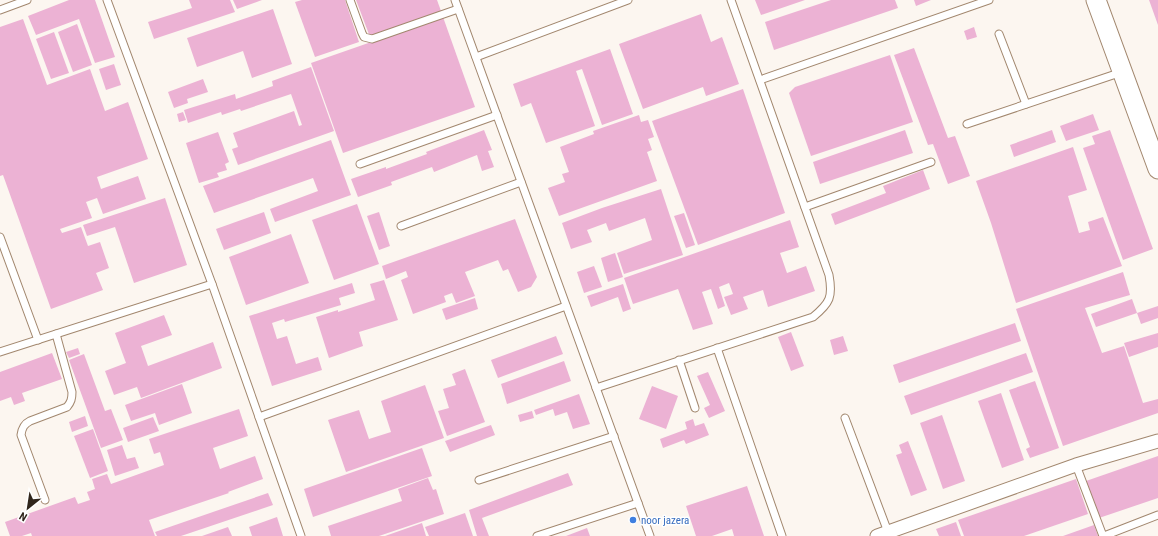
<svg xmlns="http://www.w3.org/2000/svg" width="1158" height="536" font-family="'Roboto Condensed',sans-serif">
  <rect width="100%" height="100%" fill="#fcf6f0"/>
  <g fill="#ecb2d4">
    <polygon points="69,0 95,0 115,57 95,63 79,19 36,35 28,16"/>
    <polygon points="189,0 230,0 235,12 154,39 148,22 192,8"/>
    <polygon points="233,0 262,0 237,9"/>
    <polygon points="302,0 345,0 359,42 315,57 295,2"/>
    <polygon points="356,0 437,0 441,11 370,37"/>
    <polygon points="755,0 805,0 761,15"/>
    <polygon points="831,0 895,0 898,8 774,50 765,22"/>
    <polygon points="914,0 931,0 916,6"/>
    <polygon points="1149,0 1158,0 1158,25"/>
    <polygon points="273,9 292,64 252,78 243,51 197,67 187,38"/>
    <polygon points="701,14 711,42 722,37 739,84 706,96 703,87 643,109 619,44"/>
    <polygon points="443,17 475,107 343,153 311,63"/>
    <polygon points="23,19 47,85 90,69 105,111 128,102 148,159 97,177 101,189 138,176 146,199 103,214 97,198 86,202 92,218 60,229 62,233 81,227 88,246 100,242 109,268 96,273 103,290 51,309 3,175 0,176 0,27"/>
    <polygon points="77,24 92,65 73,72 58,32"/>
    <polygon points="974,27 977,37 967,40 964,31"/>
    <polygon points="54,32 69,73 51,79 36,39"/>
    <polygon points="914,48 948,138 955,136 970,176 948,184 933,144 928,145 894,55"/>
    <polygon points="610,49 633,114 602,125 582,69 576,71 595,126 546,143 531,103 521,107 513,84"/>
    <polygon points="890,55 913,122 811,156 789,93 795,87"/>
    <polygon points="114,64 121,85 106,90 99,69"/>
    <polygon points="311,67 334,131 238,165 232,149 238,147 233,133 294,111 299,126 302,125 291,94 241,111 240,109 222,115 221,112 188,123 184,110 235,94 236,99 273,86 272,81"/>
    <polygon points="203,79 208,92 187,99 188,103 174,108 168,92"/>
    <polygon points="743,89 785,213 698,245 652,121"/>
    <polygon points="183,112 186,120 179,122 177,114"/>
    <polygon points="1093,114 1099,130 1066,141 1060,126"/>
    <polygon points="639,115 641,122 648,120 654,137 648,139 652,150 647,152 657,181 559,216 548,188 565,182 562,174 569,172 560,147 594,134 593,131"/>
    <polygon points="484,130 492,150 488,151 494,167 482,171 477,155 434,172 432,167 391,182 392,185 358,197 351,179 386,167 386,169 427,154 426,152"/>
    <polygon points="905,130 913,153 820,184 813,162"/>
    <polygon points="1052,130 1056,142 1014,157 1010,145"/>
    <polygon points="1110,130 1153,249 1123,260 1083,148 1095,144 1092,136"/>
    <polygon points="218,132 229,162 225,164 227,170 217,173 219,177 199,183 186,143"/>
    <polygon points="331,140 351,195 275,222 270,209 318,191 313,178 214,213 203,186"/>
    <polygon points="1073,147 1087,190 1068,196 1079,233 1090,230 1088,222 1103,217 1122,266 1016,303 991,223 976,181"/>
    <polygon points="923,170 930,189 835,225 831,214 886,193 883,186"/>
    <polygon points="661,189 683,255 624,274 617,253 652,240 645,218 609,231 606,223 587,230 592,242 571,249 562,223 602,208"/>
    <polygon points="165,198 187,265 134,283 115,227 87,236 83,225"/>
    <polygon points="357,204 379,264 334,280 312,220"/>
    <polygon points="264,212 271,233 224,250 216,229"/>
    <polygon points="379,212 390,246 379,250 367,216"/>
    <polygon points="684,213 695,245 686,248 674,216"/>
    <polygon points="515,219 537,277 531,287 518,292 508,269 503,271 498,260 465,272 475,296 456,303 452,293 444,296 446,302 413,314 401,280 408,277 406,271 386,279 382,266"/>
    <polygon points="790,220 799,247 780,253 787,273 806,266 815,291 768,307 763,290 743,297 748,309 731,315 724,297 733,294 729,283 719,287 725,306 718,309 711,289 702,292 713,324 693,330 678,289 633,304 624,278"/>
    <polygon points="291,234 309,283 246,305 229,257"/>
    <polygon points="615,253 623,277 608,282 601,258"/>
    <polygon points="594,266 602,287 584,293 577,272"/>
    <polygon points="1123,272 1130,295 1085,308 1102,353 1124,346 1143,403 1158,399 1158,413 1063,446 1016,309"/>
    <polygon points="384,280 398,320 359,332 363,346 329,358 316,317 338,310 338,312 375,300 370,284"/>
    <polygon points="352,283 355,293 339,298 341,305 285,322 284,319 272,323 277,339 287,336 296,364 318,357 322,370 272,386 249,316"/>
    <polygon points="623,284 631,309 623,312 618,297 591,307 587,296"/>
    <polygon points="475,298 478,309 446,320 442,309"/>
    <polygon points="1132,299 1137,313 1096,327 1091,314"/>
    <polygon points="1158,306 1158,318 1141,324 1137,313"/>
    <polygon points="164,315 172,335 141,346 148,366 213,342 222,368 141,398 137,387 114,395 105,371 126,363 115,333"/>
    <polygon points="1015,323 1021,341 899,383 893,365"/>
    <polygon points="791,332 804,366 791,371 778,337"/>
    <polygon points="1158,333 1158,347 1129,357 1124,343"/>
    <polygon points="556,336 563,354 498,378 491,360"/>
    <polygon points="843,336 848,351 834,355 830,340"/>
    <polygon points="78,348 80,354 69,358 66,352"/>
    <polygon points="52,353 62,379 22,393 25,401 14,405 11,397 0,401 0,372"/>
    <polygon points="1026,353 1033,372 911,415 904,396"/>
    <polygon points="84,354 105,411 111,409 123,440 101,448 69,360"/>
    <polygon points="564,361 571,381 507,404 501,384"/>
    <polygon points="465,369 485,422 447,436 438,411 449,408 443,389 456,385 452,374"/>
    <polygon points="708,372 725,411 709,418 704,408 710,405 697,376"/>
    <polygon points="1035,381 1059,448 1030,458 1026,449 1030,447 1009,390"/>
    <polygon points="182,384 192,413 159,425 155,413 131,421 125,405"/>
    <polygon points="425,385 444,438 346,472 328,420 359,410 369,439 391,432 381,401"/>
    <polygon points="652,386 678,396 666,429 639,419"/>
    <polygon points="1001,393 1024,460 1002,468 978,401"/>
    <polygon points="579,394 590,424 573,429 567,412 555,416 553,409 536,415 534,410"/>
    <polygon points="239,409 248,436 213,448 220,469 255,456 263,479 228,492 229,493 149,520 155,536 32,536 31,533 22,536 10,536 5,522 75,497 78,504 90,500 87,492 95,489 92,479 107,474 111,484 164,465 160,452 154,454 149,439"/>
    <polygon points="532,411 534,418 520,422 518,415"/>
    <polygon points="942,415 965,481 943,489 920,423"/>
    <polygon points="85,416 88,426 72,432 69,422"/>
    <polygon points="153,417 159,431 128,442 123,428"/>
    <polygon points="693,419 695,426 704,423 709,435 686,444 684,440 663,448 660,439 687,429 685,422"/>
    <polygon points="491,425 495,435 450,452 445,441"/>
    <polygon points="93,429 108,471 90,478 74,436"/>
    <polygon points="908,441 927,490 911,496 896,455 902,453 899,445"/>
    <polygon points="122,445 127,459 135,457 139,468 115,476 107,450"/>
    <polygon points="422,448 432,476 313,517 304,489"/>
    <polygon points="1158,456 1158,498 1099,518 1086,481"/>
    <polygon points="568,473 573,485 482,518 489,536 477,536 469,510"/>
    <polygon points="428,478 433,490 436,489 444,514 379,536 331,536 328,526 402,501 398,489"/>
    <polygon points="1076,479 1088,514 1024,536 964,536 958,520"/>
    <polygon points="747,486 764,536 734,536 732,529 712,536 696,536 686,506"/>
    <polygon points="268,493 273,505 181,536 157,536 155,532"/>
    <polygon points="465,513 473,536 429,536 425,527"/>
    <polygon points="277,517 283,536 252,536 249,527"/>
    <polygon points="956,522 961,536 939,536 936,529"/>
    <polygon points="422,523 426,536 385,536"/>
    <polygon points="1094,525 1098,536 1063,536"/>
    <polygon points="228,527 232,536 202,536"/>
    <polygon points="587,528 590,536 566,536"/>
  </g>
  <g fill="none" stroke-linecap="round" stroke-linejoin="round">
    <g stroke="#a2876e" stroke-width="9">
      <g id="lane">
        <polyline points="107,0 212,284 301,536"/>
        <polyline points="350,0 362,33 364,37 372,39 458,9"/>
        <polyline points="455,0 650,536"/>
        <polyline points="0,10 27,0"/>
        <polyline points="999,34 1026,104"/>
        <polyline points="476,57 628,0"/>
        <polyline points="760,80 989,0"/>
        <polyline points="967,124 1122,72"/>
        <polyline points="360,164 497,115"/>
        <polyline points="805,207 931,162"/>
        <polyline points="401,226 521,182"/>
        <polyline points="0,237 38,340"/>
        <polyline points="717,348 782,536"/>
        <polyline points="0,352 212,284"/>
        <polyline points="679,360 695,408"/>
        <path d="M596,388L813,317C830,303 833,297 829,275L731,0"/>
        <polyline points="259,417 566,306"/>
        <polyline points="845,418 888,532"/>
        <polyline points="1076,465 1103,536"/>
        <polyline points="479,480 614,436"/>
        <path d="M45,500L21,435C22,428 24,424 30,421L67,407C71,402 72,399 72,392L56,334"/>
        <polyline points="537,536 638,503"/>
        <polyline points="1104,536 1158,515"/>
      </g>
    </g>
    <g stroke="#a2876e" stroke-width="15">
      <polyline id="street" points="877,536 1076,465 1158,441"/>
    </g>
    <g stroke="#a2876e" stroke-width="21">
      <polyline id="secondary" points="1096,0 1158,169"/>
    </g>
    <use href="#lane" stroke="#fff" stroke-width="7"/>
    <use href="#street" stroke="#fff" stroke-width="13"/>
    <use href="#secondary" stroke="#fff" stroke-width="19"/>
  </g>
  <circle fill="#3f7fe0" stroke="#fff" stroke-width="1.5" cx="633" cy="520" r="4"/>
  <g text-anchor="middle" stroke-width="3" stroke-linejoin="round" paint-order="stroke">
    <g font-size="11" fill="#366cbe" stroke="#fff" text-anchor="start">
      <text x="641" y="524">noor jazera</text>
    </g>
  </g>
  <g transform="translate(28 508) rotate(210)" stroke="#ffffff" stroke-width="3" paint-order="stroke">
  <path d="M0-3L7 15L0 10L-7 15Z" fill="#30251b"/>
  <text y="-6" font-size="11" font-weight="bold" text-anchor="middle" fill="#30251b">N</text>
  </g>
</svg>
